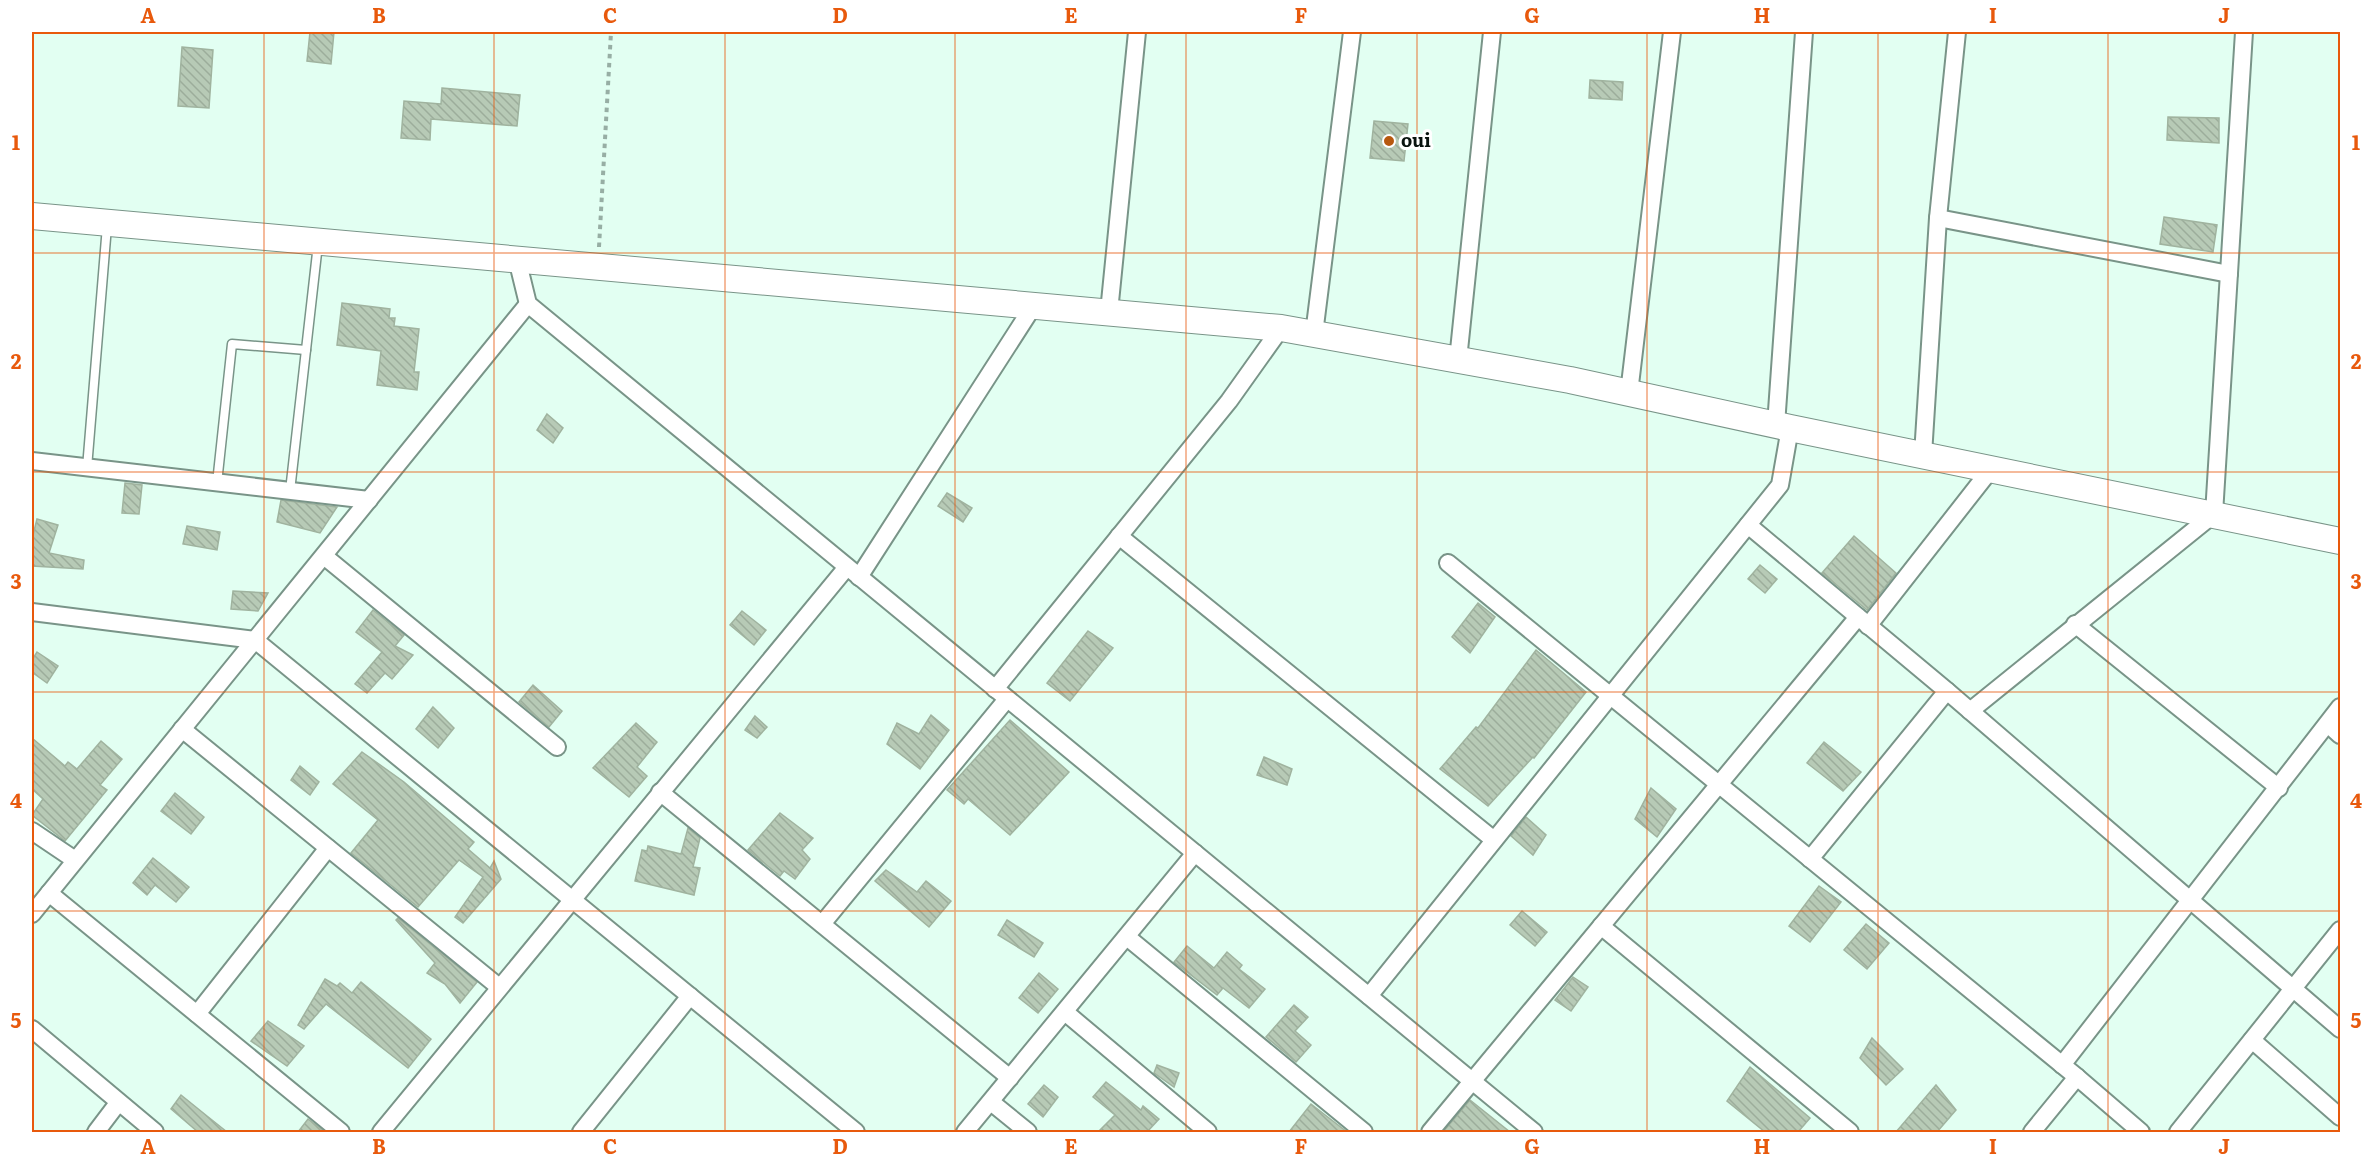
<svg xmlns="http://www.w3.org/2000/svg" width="2372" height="1164" font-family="Literata,serif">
  <defs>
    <pattern id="building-back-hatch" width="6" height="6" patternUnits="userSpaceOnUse" patternTransform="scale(1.5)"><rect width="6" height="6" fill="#b7cab6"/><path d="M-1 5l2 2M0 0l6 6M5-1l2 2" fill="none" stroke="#9cad9b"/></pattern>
  </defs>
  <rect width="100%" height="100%" fill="#e2fff2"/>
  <g fill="url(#building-back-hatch)" stroke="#a0b39f" stroke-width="1.5">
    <polygon points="310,32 334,32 331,64 307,61"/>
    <polygon points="182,47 213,50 209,108 178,106"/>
    <polygon points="1590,80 1623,82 1622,100 1589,98"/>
    <polygon points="442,88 520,95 517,126 431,119 430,140 401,138 404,101 441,104"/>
    <polygon points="2168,117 2219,118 2219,143 2167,140"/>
    <polygon points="1374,121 1408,124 1404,161 1370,158"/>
    <polygon points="2164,217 2217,225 2213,252 2160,244"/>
    <polygon points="342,303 390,309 389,318 395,318 394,326 419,329 414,372 419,372 417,390 377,385 381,351 337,345"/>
    <polygon points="547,414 563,428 553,443 537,430"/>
    <polygon points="125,483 142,485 139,514 122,513"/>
    <polygon points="947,493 972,508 963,522 938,506"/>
    <polygon points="281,500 337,507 320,533 277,522"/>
    <polygon points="37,519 58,525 49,553 84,560 83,569 32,566 32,539"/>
    <polygon points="187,526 220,532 217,550 183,544"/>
    <polygon points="1854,536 1896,573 1867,610 1822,573"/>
    <polygon points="1760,565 1777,579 1765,593 1748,579"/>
    <polygon points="233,591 268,593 258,611 231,609"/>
    <polygon points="1478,603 1495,617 1470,653 1452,637"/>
    <polygon points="373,610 404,635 395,646 413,655 392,679 385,673 367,693 355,684 382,652 356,632"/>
    <polygon points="742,611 766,630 754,645 730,625"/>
    <polygon points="1088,631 1113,648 1070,701 1047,683"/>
    <polygon points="1536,650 1586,692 1534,758 1533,757 1488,806 1440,769 1476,727 1478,728"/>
    <polygon points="37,652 58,666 47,683 32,672 32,660"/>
    <polygon points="533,685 562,711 549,727 519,702"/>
    <polygon points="433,707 454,728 438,748 416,729"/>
    <polygon points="931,715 949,730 920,769 887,744 897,723 919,734"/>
    <polygon points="755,716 767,727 757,738 745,730"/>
    <polygon points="1010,720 1069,772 1010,835 968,799 964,804 947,790"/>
    <polygon points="636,723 657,742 637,767 647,776 629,797 593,768"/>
    <polygon points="32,738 65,766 68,762 77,769 101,741 122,759 100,785 107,790 65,841 32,815 43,799 32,789"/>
    <polygon points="1824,742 1861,772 1843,791 1807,763"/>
    <polygon points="362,752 404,782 474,842 468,849 490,868 494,861 501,879 463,923 455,917 483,877 459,860 418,907 351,853 378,820 333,784"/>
    <polygon points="1264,757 1292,769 1287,785 1257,775"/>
    <polygon points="300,766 319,782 310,795 291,780"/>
    <polygon points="1651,788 1676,809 1657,837 1635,819"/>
    <polygon points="175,793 204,817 191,834 161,811"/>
    <polygon points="780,813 813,838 802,850 810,859 795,879 784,871 780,876 748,850"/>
    <polygon points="1526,817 1546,835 1533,855 1511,836"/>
    <polygon points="688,828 700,838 693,867 700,868 694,895 635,881 642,850 647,851 648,846 681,854"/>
    <polygon points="153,858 189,887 176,902 155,885 147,895 133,883"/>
    <polygon points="886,870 917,892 926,881 951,901 929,927 875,881"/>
    <polygon points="1819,886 1841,902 1810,942 1789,926"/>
    <polygon points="1522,911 1547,932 1535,946 1510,925"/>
    <polygon points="398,918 477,982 460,1003 445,984 427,973 435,963 396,920"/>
    <polygon points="1007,920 1043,943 1034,957 998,935"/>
    <polygon points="1866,924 1889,943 1867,969 1844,950"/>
    <polygon points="1187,946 1214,968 1227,952 1242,965 1239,969 1265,989 1249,1008 1223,988 1217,995 1174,962"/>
    <polygon points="1039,973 1058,989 1038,1013 1019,998"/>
    <polygon points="1573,977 1588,987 1571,1011 1555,1000"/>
    <polygon points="325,979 337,986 340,983 352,993 361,982 431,1039 408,1068 326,1004 304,1029 298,1025"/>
    <polygon points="1294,1005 1308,1017 1295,1031 1311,1045 1296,1062 1266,1037"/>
    <polygon points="268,1021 304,1046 287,1066 251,1041"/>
    <polygon points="1872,1038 1903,1069 1886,1085 1860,1058"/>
    <polygon points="1157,1065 1179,1073 1174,1087 1154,1073"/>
    <polygon points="1750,1067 1810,1118 1798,1132 1765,1132 1727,1101"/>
    <polygon points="1106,1082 1141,1110 1143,1106 1159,1119 1147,1132 1098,1132 1115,1115 1093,1097"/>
    <polygon points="1044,1085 1058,1097 1043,1117 1028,1104"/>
    <polygon points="1936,1085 1956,1110 1937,1132 1896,1132"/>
    <polygon points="181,1095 207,1116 227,1132 198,1132 171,1109"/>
    <polygon points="1470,1100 1510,1132 1443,1132"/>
    <polygon points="1311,1104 1347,1132 1289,1132"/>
    <polygon points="308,1119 325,1132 298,1132"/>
  </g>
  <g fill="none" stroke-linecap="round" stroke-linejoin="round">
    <g stroke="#799488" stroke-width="11">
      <g id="service">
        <polyline points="87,468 107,226"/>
        <polyline points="217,483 232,344 306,350"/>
        <polyline points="290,491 318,244"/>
      </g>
    </g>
    <g stroke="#799488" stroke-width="20">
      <g id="minor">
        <polyline points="1938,218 2229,274"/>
        <polyline points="517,259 528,304 1534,1132"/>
        <polyline points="1109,312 1137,32"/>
        <polyline points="1314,334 1352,32"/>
        <polyline points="1458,360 1492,32"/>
        <polyline points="1629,393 1672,32"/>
        <polyline points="1776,425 1804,32"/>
        <polyline points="1923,455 1938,218 1957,32"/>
        <polyline points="32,461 369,500"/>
        <polyline points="1748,525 1947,691 2340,1029"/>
        <polyline points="1119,536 1494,840"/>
        <polyline points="324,556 557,747"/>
        <polyline points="1448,563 2077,1077 2141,1132"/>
        <polyline points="859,577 1034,305"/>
        <polyline points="32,612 255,640 856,1132"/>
        <polyline points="2075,624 2279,788"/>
        <polyline points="1868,626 1991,469"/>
        <polyline points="995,689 1229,401 1281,328"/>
        <polyline points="1970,711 2214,514 2244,32"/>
        <polyline points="2329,725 2340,735"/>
        <polyline points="182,729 499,987"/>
        <polyline points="660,792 1010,1078"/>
        <polyline points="32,831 75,860"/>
        <polyline points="1810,859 1947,691"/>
        <polyline points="49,893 341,1132"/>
        <polyline points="32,914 528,304"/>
        <polyline points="822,924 1007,699"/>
        <polyline points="1601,926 1850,1132"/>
        <polyline points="1127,937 1364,1132"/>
        <polyline points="1369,996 1780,485 1790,428"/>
        <polyline points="1065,1012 1208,1132"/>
        <polyline points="197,1014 328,848"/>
        <polyline points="32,1029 155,1132"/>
        <polyline points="2252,1040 2340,1117"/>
        <polyline points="2062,1065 2340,707"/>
        <polyline points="991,1102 1028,1132"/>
        <polyline points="96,1132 118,1103"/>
        <polyline points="381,1132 847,567"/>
        <polyline points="581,1132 690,996"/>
        <polyline points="965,1132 1195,853"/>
        <polyline points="1430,1132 1858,617"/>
        <polyline points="2032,1132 2077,1077"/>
        <polyline points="2178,1132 2340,930"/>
      </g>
    </g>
    <g stroke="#799488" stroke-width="28">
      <polyline id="primary" points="32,216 1281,328 1570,380 1790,428 2340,541"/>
    </g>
    <polyline stroke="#97aea4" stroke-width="4" stroke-dasharray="4.5 4.5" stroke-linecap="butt" points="599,247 611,32"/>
    <use href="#service" stroke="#fff" stroke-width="8"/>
    <use href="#minor" stroke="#fff" stroke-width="16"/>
    <use href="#primary" stroke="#fff" stroke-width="26"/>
  </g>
  <path fill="none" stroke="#e8590c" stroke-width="1.5" stroke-opacity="0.55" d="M264,32V1132M494,32V1132M725,32V1132M955,32V1132M1186,32V1132M1417,32V1132M1647,32V1132M1878,32V1132M2108,32V1132M32,253H2340M32,472H2340M32,692H2340M32,911H2340"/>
  <circle fill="#b7580f" stroke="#fff" stroke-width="2" cx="1389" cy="141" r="6"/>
  <g text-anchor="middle" stroke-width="6" stroke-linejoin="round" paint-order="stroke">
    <g font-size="18" font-weight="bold" fill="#09130f" stroke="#fff" text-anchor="start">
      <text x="1401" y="147">oui</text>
    </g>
  </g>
  <rect width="2372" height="1164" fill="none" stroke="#ffffff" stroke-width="66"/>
  <rect x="33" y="33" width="2306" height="1098" fill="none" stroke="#e8590c" stroke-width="2"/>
  <g font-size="20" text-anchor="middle" font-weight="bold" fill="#e8590c">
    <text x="148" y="23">A</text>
    <text x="379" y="23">B</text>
    <text x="610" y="23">C</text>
    <text x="840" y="23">D</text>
    <text x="1071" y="23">E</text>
    <text x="1301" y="23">F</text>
    <text x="1532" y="23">G</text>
    <text x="1762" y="23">H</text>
    <text x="1993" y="23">I</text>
    <text x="2224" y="23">J</text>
    <text x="16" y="150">1</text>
    <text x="2356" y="150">1</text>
    <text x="16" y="369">2</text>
    <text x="2356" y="369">2</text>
    <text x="16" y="589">3</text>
    <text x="2356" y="589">3</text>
    <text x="16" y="808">4</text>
    <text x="2356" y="808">4</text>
    <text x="16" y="1028">5</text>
    <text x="2356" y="1028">5</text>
    <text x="148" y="1154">A</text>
    <text x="379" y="1154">B</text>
    <text x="610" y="1154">C</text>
    <text x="840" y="1154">D</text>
    <text x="1071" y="1154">E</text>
    <text x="1301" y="1154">F</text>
    <text x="1532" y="1154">G</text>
    <text x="1762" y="1154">H</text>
    <text x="1993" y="1154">I</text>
    <text x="2224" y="1154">J</text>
  </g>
</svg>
